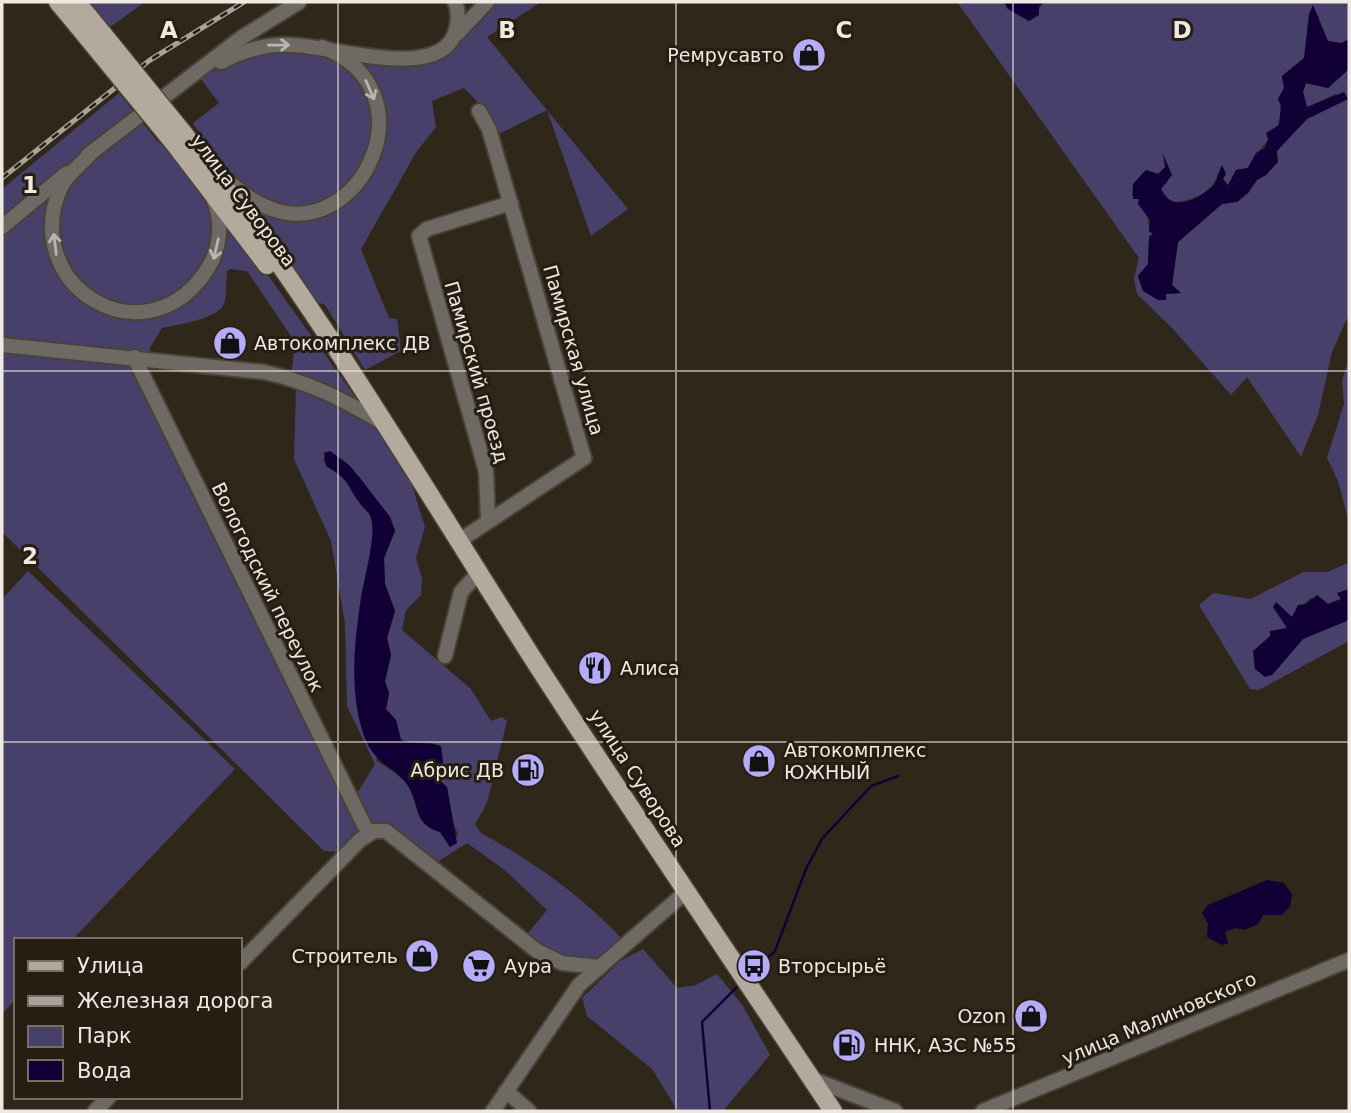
<svg xmlns="http://www.w3.org/2000/svg" width="1351" height="1113" font-family="'DejaVu Sans',sans-serif">
  <rect width="100%" height="100%" fill="#30271b"/>
  <g fill="#46406a" fill-rule="evenodd">
    <polygon points="88,2 145,2 110,27"/>
    <path d="M491,2H541L487,37L628,209L591,236L547,110L497,135L490,115L464,88L432,101L436,127L417,151L361,249L389,318L397,319L401,351L365,370L325,305L317,302L250,212L252,207L277,217L300,220C342,188 403,164 382,102C377,87 369,72 357,60L416,61Z"/>
    <path d="M957,2H1004L1008,9L1029,21L1044,2H1349V39L1342,43L1328,42L1319,26V14L1304,58L1282,76L1284,88L1278,99C1291,127 1258,145 1248,168L1236,170L1228,186L1218,173C1212,195 1192,200 1171,203L1161,189L1168,181L1164,158L1166,167L1158,174L1146,170L1133,184L1132,195C1144,201 1150,220 1149,232L1154,233L1149,237L1148,264L1138,276L1143,291L1166,300V294L1179,293L1172,285L1178,242L1222,204L1237,202L1248,193L1257,180L1266,175L1277,151L1294,129L1307,119L1348,99L1335,94L1307,108L1303,92L1306,83L1328,88L1349,69V314L1332,352L1318,415L1301,457L1247,377L1231,395L1172,328L1137,294L1134,279L1139,258Z"/>
    <path d="M293,50C309,53 325,54 340,62C346,65 350,71 355,77C400,126 346,229 275,204C237,190 213,156 193,123L219,103L200,78L241,57Z"/>
    <path d="M119,93L158,142L170,148L200,184L211,207L228,229L234,228L407,469L425,527L416,558L422,578L421,595L406,610L402,630L471,689L491,721L502,717L507,721L487,803L475,824L481,833C535,863 581,895 624,941L600,961C571,958 548,956 527,934L547,910L506,871L467,843L434,864L388,827L342,852L324,851L2,532V189ZM230,269L247,271L295,342L291,378L149,358L150,348L162,328C176,325 218,319 224,304C227,295 226,281 227,271ZM147,368L266,381L296,388L294,459L331,541L345,623L347,706L375,764L355,797ZM325,456L349,465L390,517L395,531L384,558L385,584L395,611L387,638L391,655L385,681L389,693L386,709L396,720L401,740L417,745L433,743L443,762L437,778L447,787L451,818L458,834L450,847L440,832C410,824 421,801 405,782C398,773 387,768 377,761L356,649L361,598L374,533L370,515L361,505L350,484L323,461Z"/>
    <polygon points="1349,360 1349,523 1338,481 1327,458 1344,404 1342,380"/>
    <path d="M1349,562V589L1337,594L1341,599L1328,604L1310,598L1291,617L1277,603L1287,628C1263,640 1259,642 1255,669L1272,675L1303,639L1349,620V641L1259,690L1250,689L1199,605L1213,593L1251,599L1303,572H1328Z"/>
    <polygon points="28,571 235,769 72,940 16,940 16,999 2,1014 2,599"/>
    <polygon points="643,949 677,988 696,985 717,974 743,1006 770,1055 723,1111 678,1111 652,1069 587,1016 582,998 620,961"/>
  </g>
  <g fill="#110035">
    <polygon points="1004,2 1044,2 1039,6 1039,15 1029,21 1008,9"/>
    <path d="M1313,5L1328,41L1342,43L1349,39V69L1328,88L1306,83L1303,92L1307,107L1344,92L1348,99L1307,119L1277,151L1278,162L1266,175L1257,180L1248,193L1237,202L1222,204L1178,242L1172,285L1181,293L1166,294V300H1158L1143,291L1138,276L1148,264L1149,237L1153,233L1149,232L1150,220L1138,204L1139,199H1133V184L1146,170L1158,174L1165,167L1163,154L1172,175L1161,189C1172,214 1199,199 1214,185C1217,181 1219,170 1222,165L1226,174L1223,179L1228,185L1236,170L1248,168L1256,153L1265,148L1268,139L1266,133L1279,125L1281,105L1278,99L1284,88L1282,76L1304,58L1309,14Z"/>
    <path d="M330,451L349,465L360,478L390,517L395,531L384,558L385,584L395,611L387,638L391,655L385,681L389,693L386,709L396,720L401,740C415,745 428,741 441,746L443,762L437,778L447,787L457,843L450,847L440,832C413,825 420,801 406,783C390,764 374,763 364,736C349,693 354,643 361,598C364,580 378,530 370,515C370,514 364,508 363,507C346,487 353,482 326,466L324,453Z"/>
    <polygon points="1349,580 1349,620 1303,639 1272,675 1265,677 1255,669 1253,651 1270,636 1270,631 1287,628 1273,607 1276,602 1292,617 1298,605 1306,604 1317,595 1328,604 1341,599 1337,593 1349,589"/>
    <polygon points="1267,880 1284,883 1292,894 1290,906 1282,915 1263,915 1258,924 1244,930 1236,928 1225,932 1228,943 1222,945 1207,937 1208,924 1202,913 1208,905"/>
  </g>
  <g fill="none" stroke-linecap="round" stroke-linejoin="round">
    <g stroke="#110035" stroke-width="2.5">
      <polyline points="751,974 775,951 806,869 822,839 871,786 898,776"/>
      <polyline points="710,1111 702,1022 741,983"/>
    </g>
    <g stroke="#4b4237" stroke-width="18">
      <g id="minor">
        <polyline points="457,34 487,2"/>
        <path d="M221,62C244,50 267,43 293,45C331,46 439,82 455,33C459,22 459,12 455,2"/>
        <path d="M93,151C84,162 67,174 61,187C17,286 147,365 208,268C220,249 223,222 214,201"/>
        <polyline points="88,155 241,38 299,2"/>
        <path d="M219,173C235,187 251,202 272,209C361,242 434,90 322,47"/>
        <polyline points="2,227 67,173"/>
        <path d="M2,345L264,372C310,382 346,401 386,425"/>
        <polyline points="134,357 368,833"/>
        <polyline points="488,520 486,471 419,236 427,229 511,203"/>
        <polyline points="459,541 584,458 489,129 479,111"/>
        <polyline points="445,656 461,592 479,572"/>
        <polyline points="240,963 360,840 374,831 386,831 537,951 562,963 600,967"/>
        <polyline points="812,1079 895,1111"/>
        <polyline points="506,1091 529,1111"/>
        <polyline points="95,1111 109,1097"/>
        <polyline points="493,1111 579,985 687,891"/>
        <polyline points="983,1111 1349,960"/>
      </g>
    </g>
    <g stroke="#4b4237" stroke-width="21">
      <g id="major">
        <polyline points="58,2 78,26"/>
        <polyline points="76,2 89,17"/>
        <path d="M184,134C313,299 418,478 530,654C629,808 732,959 833,1111"/>
        <polyline points="174,143 267,265"/>
      </g>
    </g>
    <use href="#minor" stroke="#6e6a63" stroke-width="14"/>
    <use href="#major" stroke="#b3aa9d" stroke-width="18"/>
    <g stroke="#a9a299" stroke-width="5">
      <polyline id="rail" points="2,178 150,60 244,2"/>
    </g>
    <use href="#rail" stroke="#261e12" stroke-width="2.5" stroke-dasharray="8" stroke-linecap="butt"/>
    <g stroke="#4b4237" stroke-width="21" stroke-linecap="butt">
      <g id="major-bridge">
        <polyline points="89,17 184,134"/>
        <polyline points="78,26 174,143"/>
      </g>
    </g>
    <use href="#major-bridge" stroke="#b3aa9d" stroke-width="18"/>
  </g>
  <defs><path id="oneway-shaft" d="M-6 0H5M1.5-3L5.5 0L1.5 3" fill="none" stroke-width="1.6" stroke-linecap="round" stroke-linejoin="round" transform="scale(1.75)"/></defs>
  <g stroke="#bbb6af">
    <use href="#oneway-shaft" transform="translate(279 45) rotate(-1)"/>
    <use href="#oneway-shaft" transform="translate(370 90) rotate(66)"/>
    <use href="#oneway-shaft" transform="translate(55 244) rotate(-97)"/>
    <use href="#oneway-shaft" transform="translate(216 249) rotate(103)"/>
  </g>
  <path fill="none" stroke="#efe9e1" stroke-width="2" stroke-opacity="0.55" d="M338,2V1111M676,2V1111M1013,2V1111M2,371H1349M2,742H1349"/>
  <defs>
    <g id="shop-disc" transform="scale(1.75)"><circle r="9.5" fill="#b5acf8" stroke="#261e12"/><path d="M-5-2.5h2.3a2.7 3.5 0 0 1 5.4 0H5L5.5 6h-11ZM-1.5-2.5h3a1.5 2.3 0 0 0-3 0Z" fill="#111"/></g>
    <g id="restaurant-disc" transform="scale(1.75)"><circle r="9.5" fill="#b5acf8" stroke="#261e12"/><path d="M-5-6h1v4h1v-4h1v4h1v-4h1v5L-1.5 .5V6h-2V.5L-5-1ZM5-6V6H3V1.5H1.5Q1.5-4 5-6Z" fill="#111"/></g>
    <g id="fuel-disc" transform="scale(1.75)"><circle r="9.5" fill="#b5acf8" stroke="#261e12"/><path d="M-5.5-6h7V0h2V4h1.3V-2.5L3-4.5l.8-.8L6-3V5H2.5V1h-1V6h-7ZM-4.2-4.7v3.2H.2V-4.7Z" fill="#111"/></g>
    <g id="supermarket-disc" transform="scale(1.75)"><circle r="9.5" fill="#b5acf8" stroke="#261e12"/><path d="M-6-5.5h2.5l.6 2H6L4.5 2H-2.5L-4.4-4H-6ZM-1.5 3.2a1.3 1.3 0 1 0 .1 0ZM3 3.2a1.3 1.3 0 1 0 .1 0Z" fill="#111"/></g>
    <g id="bus-disc" transform="scale(1.75)"><circle r="9.5" fill="#b5acf8" stroke="#261e12"/><path d="M-5-6H5V4H4V6H2V4H-2V6H-4V4H-5ZM-3.5-4V0h7V-4ZM-3.5 1.2v1.5H-2V1.2ZM2 1.2v1.5H3.5V1.2Z" fill="#111"/></g>
  </defs>
  <g fill-rule="evenodd">
    <use href="#shop-disc" x="809" y="55"/>
    <use href="#shop-disc" x="230" y="343"/>
    <use href="#restaurant-disc" x="595" y="668"/>
    <use href="#shop-disc" x="759" y="761"/>
    <use href="#fuel-disc" x="528" y="770"/>
    <use href="#shop-disc" x="422" y="956"/>
    <use href="#supermarket-disc" x="479" y="966"/>
    <use href="#bus-disc" x="754" y="966"/>
    <use href="#shop-disc" x="1031" y="1016"/>
    <use href="#fuel-disc" x="849" y="1045"/>
  </g>
  <g text-anchor="middle" stroke-width="6" stroke-linejoin="round" paint-order="stroke">
    <g font-size="19" fill="#efe9e1" stroke="#261e12" text-anchor="start">
      <text x="784" y="62" text-anchor="end">Ремрусавто</text>
      <text x="254" y="350">Автокомплекс ДВ</text>
      <text x="620" y="675">Алиса</text>
      <text x="784" y="757">Автокомплекс<tspan x="784" dy="22">ЮЖНЫЙ</tspan></text>
      <text x="504" y="777" text-anchor="end">Абрис ДВ</text>
      <text x="398" y="963" text-anchor="end">Строитель</text>
      <text x="504" y="973">Аура</text>
      <text x="778" y="973">Вторсырьё</text>
      <text x="1006" y="1023" text-anchor="end">Ozon</text>
      <text x="874" y="1052">ННК, АЗС №55</text>
    </g>
    <g font-size="19" fill="#efe9e1" stroke="#261e12">
      <text transform="translate(244 200) rotate(53)" y="7">улица Суворова</text>
      <text transform="translate(574 350) rotate(74)" y="7">Памирская улица</text>
      <text transform="translate(477 372) rotate(74)" y="7">Памирский проезд</text>
      <text transform="translate(268 587) rotate(64)" y="7">Вологодский переулок</text>
      <text transform="translate(638 778) rotate(57)" y="7">улица Суворова</text>
      <text transform="translate(1159 1018) rotate(-23)" y="7">улица Малиновского</text>
    </g>
  </g>
  <g font-size="23" text-anchor="middle" font-weight="bold" fill="#efe9e1" stroke="#261e12" stroke-width="6" stroke-linejoin="round" paint-order="stroke">
    <text x="169" y="38">A</text>
    <text x="507" y="38">B</text>
    <text x="844" y="38">C</text>
    <text x="1182" y="38">D</text>
    <text x="30" y="193">1</text>
    <text x="30" y="564">2</text>
  </g>
  <rect width="1351" height="1113" fill="none" stroke="#efe9e1" stroke-width="7"/>
  <rect x="14" y="938" width="228" height="161" fill="#261e12" stroke="#766f65" stroke-width="2"/>
  <rect x="28" y="961" width="35" height="10" fill="#b3aa9d" stroke="#766f65" stroke-width="2"/>
  <text x="77" y="973" font-size="21" fill="#efe9e1">Улица</text>
  <rect x="28" y="996" width="35" height="10" fill="#a9a299" stroke="#766f65" stroke-width="2"/>
  <text x="77" y="1008" font-size="21" fill="#efe9e1">Железная дорога</text>
  <rect x="28" y="1026" width="35" height="21" fill="#46406a" stroke="#766f65" stroke-width="2"/>
  <text x="77" y="1043" font-size="21" fill="#efe9e1">Парк</text>
  <rect x="28" y="1060" width="35" height="21" fill="#110035" stroke="#766f65" stroke-width="2"/>
  <text x="77" y="1078" font-size="21" fill="#efe9e1">Вода</text>
</svg>
